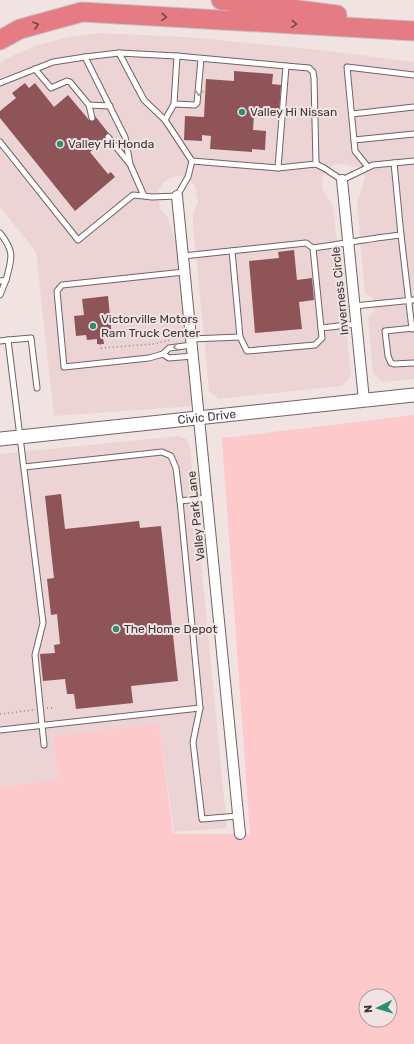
<svg xmlns="http://www.w3.org/2000/svg" width="414" height="1044" font-family="Rubik,sans-serif">
  <rect width="100%" height="100%" fill="#f2e3e3"/>
  <g fill="#ecd4d5">
    <polygon points="98,33 187,37 329,51 414,62 414,379 383,382 373,374 368,317 374,311 373,299 365,292 357,203 360,195 365,177 359,166 356,167 340,164 331,166 323,176 322,183 322,188 326,196 333,204 351,376 342,386 219,399 209,391 193,224 193,214 198,202 197,196 194,184 179,175 170,178 164,182 158,192 160,209 168,218 180,255 195,406 54,416 36,252 0,207 0,63 12,56 41,44 69,37"/>
    <polygon points="178,436 186,439 190,447 227,828 174,832 159,725 53,737 58,779 0,787 0,454"/>
  </g>
  <path fill="#fdc9cb" fill-rule="evenodd" d="M414,415V1044H0V787L58,779L53,736L159,724L173,834H250L222,438ZM366,996H390V1020H366Z"/>
  <g fill="#8e5458">
    <polygon points="234,71 273,74 272,84 281,85 279,115 254,114 253,130 266,131 265,150 252,149 252,152 210,149 211,136 202,135 202,141 184,140 185,116 204,117 206,79 234,81"/>
    <polygon points="25,83 29,88 35,83 54,107 68,95 89,120 95,116 110,135 90,152 108,174 111,172 115,177 75,211 0,118 0,111 16,98 12,93"/>
    <polygon points="294,250 297,280 312,278 314,300 299,302 302,329 255,333 249,261 279,258 278,252"/>
    <polygon points="108,296 112,337 103,338 104,344 97,344 97,339 87,340 86,335 76,336 74,316 84,315 82,299"/>
    <polygon points="61,494 65,529 139,521 140,528 161,526 178,681 131,686 133,703 76,709 74,694 67,694 65,679 43,681 40,654 55,653 54,645 60,644 57,614 51,615 47,579 54,578 45,496"/>
  </g>
  <g fill="none" stroke-linecap="round" stroke-linejoin="round">
    <g stroke="#716364" stroke-width="7">
      <g id="service">
        <polygon points="119,53 144,100 165,120 192,161 188,177 177,196 152,197 144,196 130,164 125,137 85,57"/>
        <polyline points="119,53 177,56"/>
        <polyline points="286,66 309,68 313,72 314,78 316,164"/>
        <polyline points="35,69 51,88 67,81 70,82 89,105 110,106"/>
        <polyline points="0,83 53,62 85,57"/>
        <polyline points="174,104 195,105 197,103 201,59"/>
        <polyline points="89,105 92,118"/>
        <polyline points="352,114 414,107"/>
        <polyline points="165,120 174,104 177,56 286,66 278,168 192,161"/>
        <polyline points="108,137 129,163"/>
        <polyline points="354,140 414,134"/>
        <polyline points="0,142 78,240 133,195 144,196"/>
        <polyline points="394,163 401,235"/>
        <polyline points="368,167 355,151 347,67 414,75"/>
        <polyline points="278,168 316,164 324,168 342,180 373,165 414,161"/>
        <path d="M0,233C15,252 12,258 6,280L0,281"/>
        <path d="M313,248C342,244 371,238 401,235L412,329"/>
        <polyline points="232,251 240,337"/>
        <polyline points="183,256 306,243 313,248 322,338 315,345 247,351 240,337 191,339"/>
        <polyline points="184,272 62,285 57,291 64,367 149,358 163,354 169,348 192,345"/>
        <polyline points="0,295 6,280"/>
        <polyline points="354,306 414,300"/>
        <polyline points="321,328 356,324"/>
        <polyline points="414,328 385,331 388,356 391,363 394,364 414,363"/>
        <polyline points="8,340 31,338 37,388"/>
        <polyline points="0,341 8,340 43,623 35,655 44,745"/>
        <polyline points="163,354 169,358 193,356"/>
        <polyline points="24,467 162,452 171,456 176,468 180,501 200,708 193,742 202,819 238,816"/>
        <polyline points="180,501 207,498"/>
        <polyline points="0,730 200,708"/>
      </g>
    </g>
    <g stroke="#716364" stroke-width="12">
      <g id="minor">
        <polyline points="342,180 364,400"/>
        <polyline points="177,196 240,834"/>
      </g>
    </g>
    <g stroke="#716364" stroke-width="15">
      <g id="tertiary">
        <path id="s1" d="M0,439L414,395"/>
      </g>
    </g>
    <g stroke="#c5c3c3" stroke-width="21">
      <g id="motorway">
        <polyline points="221,0 337,15"/>
        <polyline points="0,40 20,29 82,12 414,31"/>
      </g>
    </g>
    <g stroke="#918787" stroke-width="1.5" stroke-dasharray="1 3" stroke-linecap="butt">
      <polyline points="100,344 101,348 153,344 171,340"/>
      <polyline points="47,708 53,708"/>
      <polyline points="0,714 33,710"/>
    </g>
    <use href="#service" stroke="#fff" stroke-width="5"/>
    <use href="#minor" stroke="#fff" stroke-width="10"/>
    <use href="#tertiary" stroke="#fff" stroke-width="13"/>
    <use href="#motorway" stroke="#e57b83" stroke-width="19"/>
  </g>
  <defs><path id="oneway-chevron" d="M-2-3.5L2.5 0L-2 3.5" fill="none" stroke-width="1.6" stroke-linecap="round" stroke-linejoin="round"/></defs>
  <g stroke="#6f4b4e">
    <use href="#oneway-chevron" transform="translate(164 17) rotate(3)"/>
    <use href="#oneway-chevron" transform="translate(294 24) rotate(3)"/>
    <use href="#oneway-chevron" transform="translate(36 25) rotate(-16)"/>
  </g>
  <g stroke="#9e9b9b">
    <use href="#oneway-chevron" transform="translate(199 93) rotate(94)"/>
    <use href="#oneway-chevron" transform="translate(176 347) rotate(173)"/>
  </g>
  <g fill="#29916e" stroke="#f2e3e3" stroke-width="1.5">
    <circle cx="242" cy="112" r="4"/>
    <circle cx="60" cy="144" r="4"/>
    <circle cx="93" cy="326" r="4"/>
    <circle cx="116" cy="629" r="4"/>
  </g>
  <g text-anchor="middle" stroke-width="4" stroke-linejoin="round" paint-order="stroke">
    <g font-size="12" fill="#3d3737" stroke="#f2e3e3" text-anchor="start">
      <text x="250" y="116">Valley Hi Nissan</text>
      <text x="68" y="148">Valley Hi Honda</text>
      <text x="101" y="323">Victorville Motors<tspan x="101" dy="14">Ram Truck Center</tspan></text>
      <text x="124" y="633">The Home Depot</text>
    </g>
    <g font-size="12" fill="#3d3737" stroke="#f2e3e3">
      <text transform="translate(340 291) rotate(-96)" y="4">Inverness Circle</text>
      <text dy="4" stroke="none"><textPath href="#s1" startOffset="208">Civic Drive</textPath></text>
      <text transform="translate(196 516) rotate(-96)" y="4">Valley Park Lane</text>
    </g>
  </g>
  <g transform="translate(378 1008) rotate(265)"><circle r="19" fill="#f2e3e3" stroke="#aa9e9e"/>
  <path d="M0-3L7 15L0 10L-7 15Z" fill="#29916e"/>
  <text y="-6" font-size="11" font-weight="bold" text-anchor="middle" fill="#3d3737">N</text>
  </g>
</svg>
